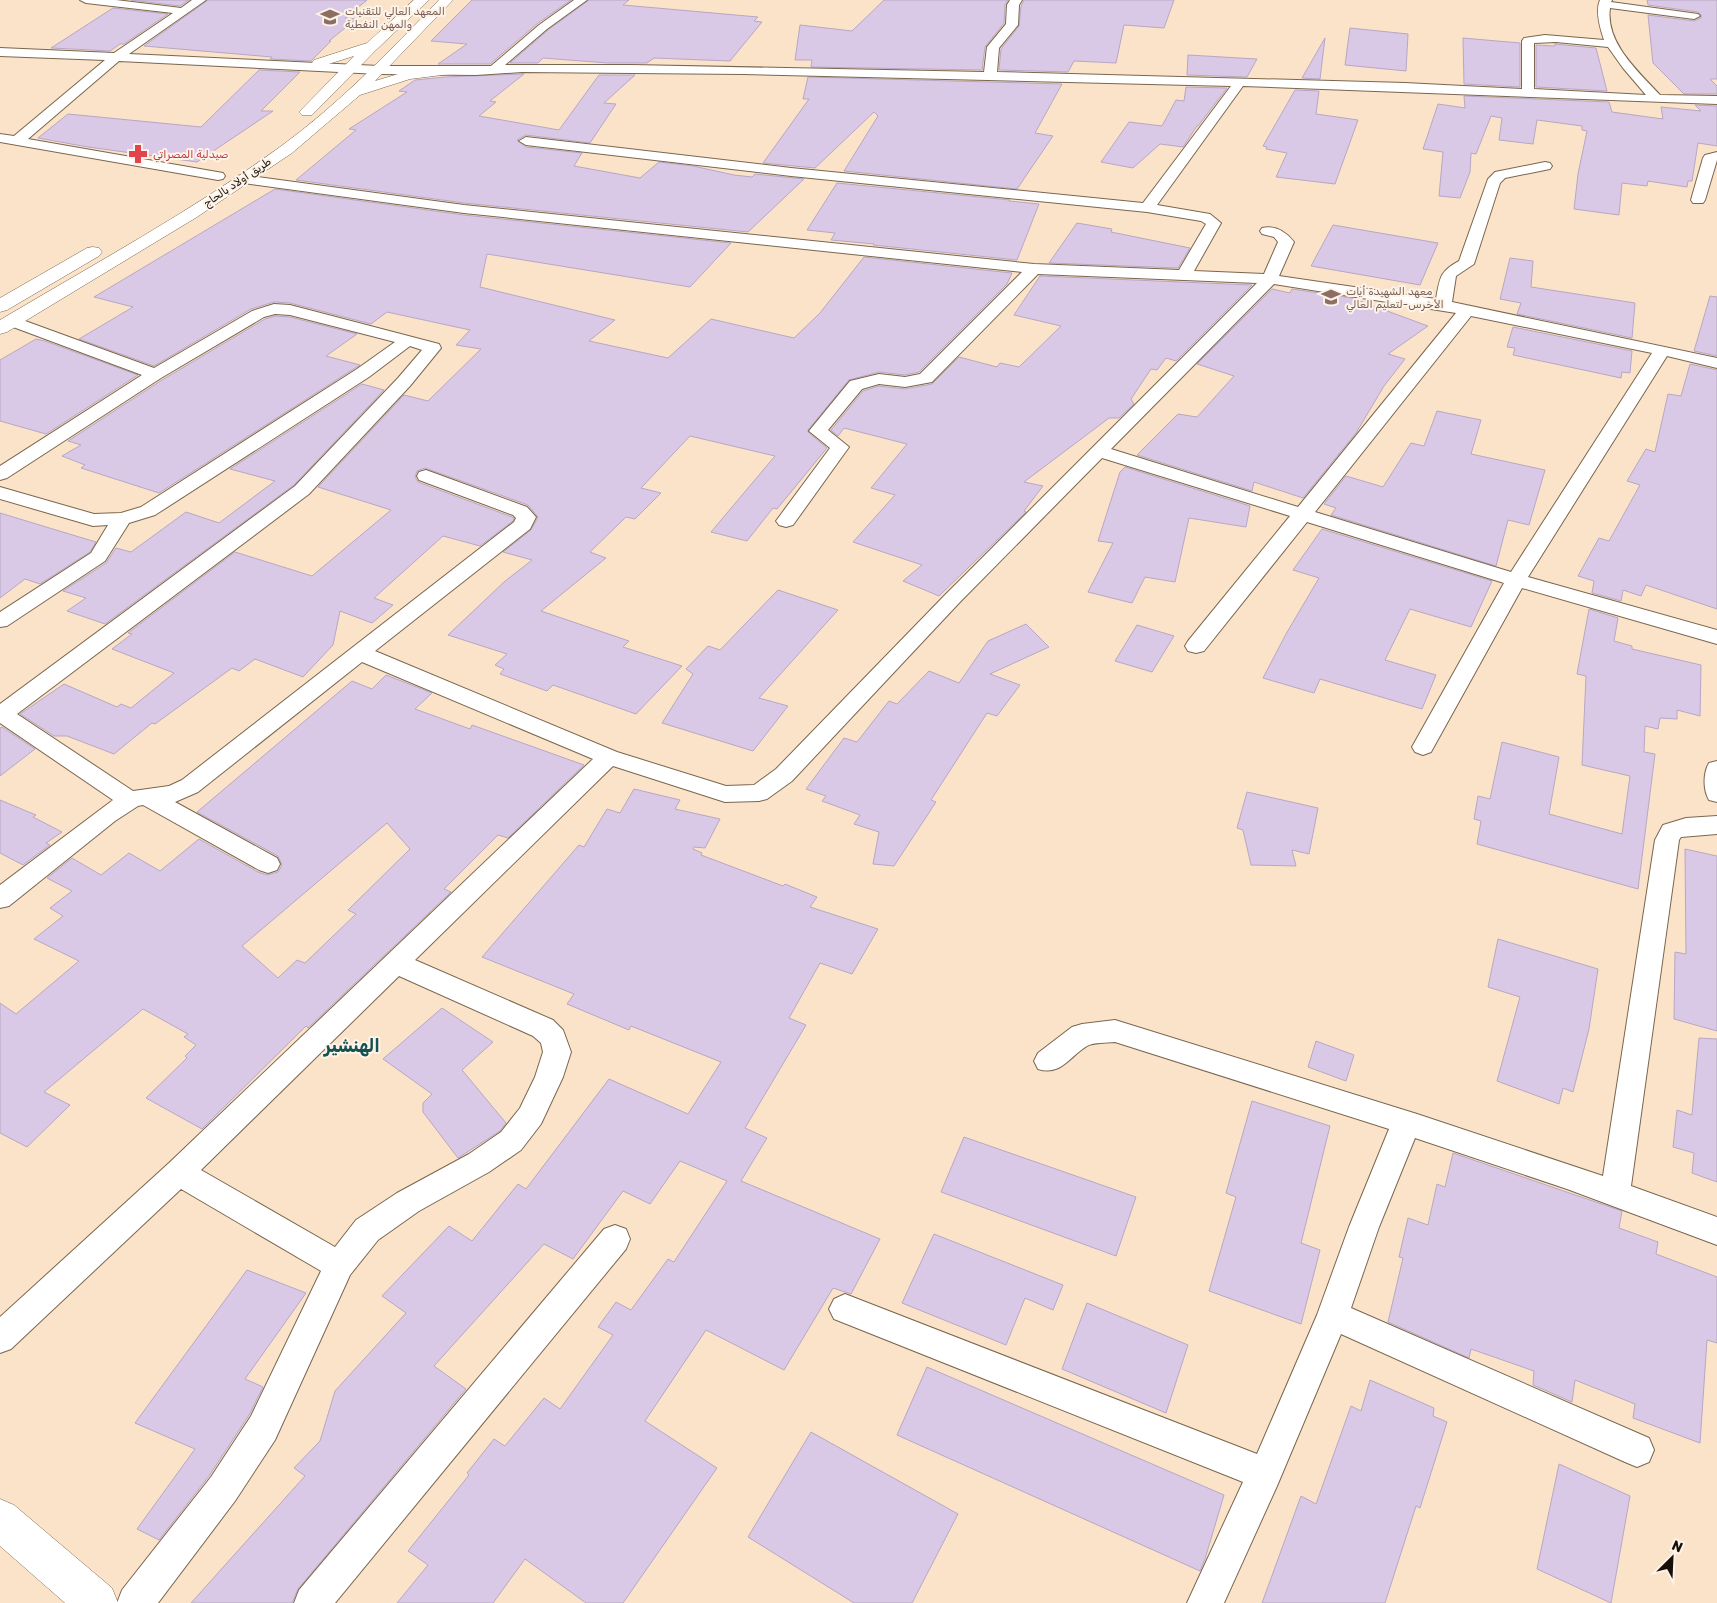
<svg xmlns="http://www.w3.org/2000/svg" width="1717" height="1603" font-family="Rubik,'Noto Sans Arabic',sans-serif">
  <rect width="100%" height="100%" fill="#fbe3c9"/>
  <g fill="#d9c9e6" stroke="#b7a7c3" fill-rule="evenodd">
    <polygon points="131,0 189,0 180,6"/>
    <polygon points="208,0 367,0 345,18 356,19 329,41 331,41 311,61 270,59 272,57 144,46"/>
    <polygon points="472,0 571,0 538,23 490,64 438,64 467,44 431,41"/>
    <polygon points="589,0 629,0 623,5 758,17 754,21 762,22 730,61 654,58 647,63 608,63 543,58 538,63 510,63 548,30"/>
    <polygon points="884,0 1008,0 1005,5 1004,23 985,47 982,70 811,67 812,60 795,60 800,25 852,31"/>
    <polygon points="1024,0 1174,0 1164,28 1124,25 1116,63 1074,61 1068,72 999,70 1001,49 1019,26 1021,6"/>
    <polygon points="1647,0 1717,0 1717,79 1710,79 1717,86 1717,94 1684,94 1653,63 1648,15 1694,21 1701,18 1701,15 1698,12 1648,5"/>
    <polygon points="113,8 168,14 124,44 120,44 110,51 51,48"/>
    <polygon points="1350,28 1408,34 1406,71 1345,65"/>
    <polygon points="1325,38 1320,79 1302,78"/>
    <polygon points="1463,38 1520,43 1520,87 1464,84"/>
    <polygon points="1555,44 1596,48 1607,91 1536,87 1536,45 1555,46"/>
    <polygon points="1188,55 1257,59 1247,77 1187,75"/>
    <polygon points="259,70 300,72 261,111 273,111 197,162 88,147 38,138 68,114 201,127"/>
    <polygon points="522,74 524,74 490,101 496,102 479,116 559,130 599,75 635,75 604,103 616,104 590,143 526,135 517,140 526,147 582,153 574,166 640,178 659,162 693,166 734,175 752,177 755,174 804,179 748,232 464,203 296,180 356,130 349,129 407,92 399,91 415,80 445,77"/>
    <polygon points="808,77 1062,84 1035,133 1053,136 1017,189 844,171 878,116 874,112 815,168 763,163 809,99 803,99"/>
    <polygon points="1186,87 1227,88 1198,126 1197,126 1183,147 1160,144 1133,168 1101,162 1129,122 1162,126 1176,100 1184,101"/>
    <polygon points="1295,90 1319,91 1316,114 1358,120 1335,184 1276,177 1287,153 1266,149 1267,147 1263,146"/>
    <polygon points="1464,96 1609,102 1612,112 1663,119 1661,107 1701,111 1695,105 1717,106 1717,146 1698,143 1692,181 1688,181 1687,187 1648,181 1647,186 1622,183 1619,215 1574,209 1578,174 1587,131 1582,130 1582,126 1537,120 1533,144 1499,140 1502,118 1491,116 1476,154 1471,153 1470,172 1460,198 1439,196 1443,152 1423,149 1438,104 1465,108"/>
    <polygon points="837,183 1010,200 1009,201 1039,204 1017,260 873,245 874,244 831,240 835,233 807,230"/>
    <polygon points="275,189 464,215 731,243 690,287 487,254 480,287 615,320 589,341 668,358 711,319 794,338 820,313 864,257 1012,273 1007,284 919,372 905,375 879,372 849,380 808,430 808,432 827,448 777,509 773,508 747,541 711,532 775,456 690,436 641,488 661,493 635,519 626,517 590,552 606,558 541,611 629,641 623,647 682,666 636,714 553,685 547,691 500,674 504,669 495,665 507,654 448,635 504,582 532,560 503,552 531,530 538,517 528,505 425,468 417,471 415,477 418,482 512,517 514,518 513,521 480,546 443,536 374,598 393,605 372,623 340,611 333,645 303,677 255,659 239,671 232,668 155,724 152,723 114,754 67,736 54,736 20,714 64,684 117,707 121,704 131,708 174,673 112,649 132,634 128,633 235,552 312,576 391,510 318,487 404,395 428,401 481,349 456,345 470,330 387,312 371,324 290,303 274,302 251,309 154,366 79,339 133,307 94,297"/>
    <polygon points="1077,223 1112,229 1111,232 1190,248 1178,268 1049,263"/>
    <polygon points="1333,225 1438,243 1420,285 1311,266"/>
    <polygon points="1510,258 1533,261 1531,287 1635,303 1632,338 1517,314 1521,303 1500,299"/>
    <polygon points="1040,276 1252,285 1176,361 1166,358 1157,370 1151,369 1131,399 1134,404 1119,418 1109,418 1024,482 1043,486 1024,511 1026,512 939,596 903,581 922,565 853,542 895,495 871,488 907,444 844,428 838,436 831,430 863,391 879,386 905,389 932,384 959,357 997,367 1000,363 1019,367 1061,326 1014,315"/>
    <polygon points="1272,289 1290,293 1292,289 1352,298 1428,326 1388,354 1405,359 1384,386 1356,433 1303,498 1254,482 1252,491 1137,455 1178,414 1197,417 1234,376 1197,364"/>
    <polygon points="1710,296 1717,297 1717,356 1694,351"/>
    <polygon points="275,316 290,317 357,334 326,356 360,365 159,493 81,468 85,465 62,456 81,445 68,441 162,380 265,319"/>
    <polygon points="1513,327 1632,351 1630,373 1622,372 1621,378 1513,355 1515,348 1507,347"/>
    <polygon points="36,339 45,341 138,375 46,434 0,421 0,360"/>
    <polygon points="1690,364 1717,370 1717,609 1646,585 1641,596 1623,590 1621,601 1592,593 1594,581 1578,576 1599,538 1609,541 1640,485 1627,481 1646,449 1655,452 1668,394 1681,396"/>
    <polygon points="362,384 384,390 294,485 105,624 67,611 86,598 63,591 106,563 116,548 131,552 186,512 219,523 275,481 230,469"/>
    <polygon points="1437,411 1481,420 1471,454 1545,470 1529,525 1508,520 1496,566 1331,515 1336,508 1324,504 1346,476 1383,487 1411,443 1424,446"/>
    <polygon points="1125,467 1250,506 1246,527 1189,518 1175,582 1145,577 1132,603 1088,592 1113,543 1098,541 1120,472"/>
    <polygon points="0,513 66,533 96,542 90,552 40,584 25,579 0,598"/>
    <polygon points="1322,529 1492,581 1471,627 1410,609 1385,660 1436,675 1422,709 1320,679 1314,693 1263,678 1286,634 1319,578 1293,570"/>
    <polygon points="778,590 838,610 759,698 788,706 753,751 662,723 693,674 686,669 708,646 720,650"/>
    <polygon points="1589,609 1618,618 1614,641 1632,646 1632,649 1701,665 1700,716 1677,710 1677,719 1660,718 1658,729 1645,726 1644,752 1655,754 1638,889 1477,844 1481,821 1474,819 1478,796 1490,799 1502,742 1559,757 1549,814 1622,834 1630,776 1582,765 1586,676 1577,674"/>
    <polygon points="1026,624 1049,647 990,674 1020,685 997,716 987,713 931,800 936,802 894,866 873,864 879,832 854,824 860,815 822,801 826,796 806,789 844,738 857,742 889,701 897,704 929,671 959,683 988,641"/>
    <polygon points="1137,625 1174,636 1152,672 1115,661"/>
    <path d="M386,675L432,693L415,709L470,729L472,725L584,765L508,838L498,835L444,889L451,892L308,1028L306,1026L202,1129L146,1098L187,1058L185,1056L196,1045L184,1037L188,1034L143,1009L44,1092L70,1105L27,1147L0,1133V1003L16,1014L79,961L34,939L63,916L50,908L72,891L47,878L72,858L101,875L129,853L160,871L199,839L258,872L267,875L278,872L282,865L278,856L197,812L352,681L372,689ZM387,823L410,849L348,910L356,914L305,963L297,960L278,978L242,946Z"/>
    <polygon points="2,727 35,749 0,776 0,728"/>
    <polygon points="634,789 680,800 675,809 720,819 705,848 694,847 693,849 702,853 701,855 783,886 785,884 817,897 810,907 878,929 852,974 820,963 789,1018 806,1025 745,1128 767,1138 741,1181 880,1239 851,1294 833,1288 784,1370 706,1330 645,1421 717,1468 623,1603 586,1603 525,1559 493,1603 397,1603 428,1565 408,1551 469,1475 467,1473 494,1439 505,1446 544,1398 560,1409 613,1335 598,1327 616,1302 631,1310 668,1259 674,1262 727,1181 680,1161 650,1204 623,1191 573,1259 544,1244 434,1366 466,1389 298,1589 292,1603 191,1603 305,1476 294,1468 320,1441 335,1391 406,1313 382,1296 449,1226 472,1241 518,1184 526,1189 609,1079 688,1114 721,1062 631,1026 629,1030 567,1004 574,994 482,957 579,845 584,847 607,809 620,813"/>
    <polygon points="1247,792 1318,808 1309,854 1292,850 1296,866 1251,865 1243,830 1237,828"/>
    <polygon points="0,800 36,815 33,817 62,832 46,843 50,845 23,865 0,853"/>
    <polygon points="1685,849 1717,856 1717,1031 1674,1019 1675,952 1686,954"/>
    <polygon points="1498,939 1598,969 1589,1029 1573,1092 1563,1088 1559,1104 1497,1081 1520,997 1488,987"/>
    <polygon points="442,1008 493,1042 462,1070 506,1123 500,1131 458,1158 423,1112 423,1103 432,1094 383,1059"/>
    <polygon points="1699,1038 1717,1039 1717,1182 1692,1173 1694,1153 1673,1147 1677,1110 1692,1115"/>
    <polygon points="1316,1041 1354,1055 1346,1081 1308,1067"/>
    <polygon points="1252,1101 1330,1126 1301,1243 1320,1250 1301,1324 1209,1291 1236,1197 1226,1193"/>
    <polygon points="964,1137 1136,1197 1116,1256 941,1192"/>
    <polygon points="1453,1153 1622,1211 1619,1228 1658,1242 1656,1254 1717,1277 1717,1343 1707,1340 1700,1443 1633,1418 1635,1404 1575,1380 1572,1402 1533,1385 1534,1371 1471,1349 1469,1358 1388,1322 1403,1258 1399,1257 1408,1218 1428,1225 1437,1184 1445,1187"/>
    <polygon points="934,1234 1063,1285 1053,1310 1025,1298 1006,1345 902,1303"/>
    <polygon points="247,1270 306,1293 245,1379 263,1387 249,1415 209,1476 159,1540 137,1529 195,1449 135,1423"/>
    <polygon points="1087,1303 1188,1345 1166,1413 1062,1369"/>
    <polygon points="927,1367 1224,1495 1205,1559 1200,1571 897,1435"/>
    <polygon points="1370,1380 1434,1408 1433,1416 1447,1422 1420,1508 1416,1506 1385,1603 1262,1603 1301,1496 1316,1504 1351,1406 1361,1411"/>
    <polygon points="811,1432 958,1514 912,1603 854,1603 748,1537"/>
    <polygon points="1559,1464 1630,1496 1611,1603 1537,1569"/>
  </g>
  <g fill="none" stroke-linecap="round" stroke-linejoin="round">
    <g stroke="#7a664e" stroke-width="2">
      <g id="street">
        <path d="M80,0H116L181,8L192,0H206L129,54L379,66H491L539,25L574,0H587L547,29L505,65H632L984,72L987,47L1006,24L1007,5L1010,0H1022L1019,5L1018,25L999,48L997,72L1405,83L1522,89V41L1524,38L1545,35L1604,40C1600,28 1595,11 1600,0H1612L1611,2L1698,14L1700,16L1694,19L1610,8C1605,43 1639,72 1660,95L1717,96V104L1243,86L1157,205L1210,214L1221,223L1194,271L1264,274L1278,242L1274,237L1262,234L1260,231L1262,228C1275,225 1286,232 1294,242L1279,276L1436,299C1440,278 1439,272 1459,261L1488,179L1495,172L1545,162L1550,163L1552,166L1550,169L1505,178L1500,183L1474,264L1456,276L1452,302L1717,358V368L1667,356L1528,577L1717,630V644L1522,588L1431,752L1423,755L1415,752L1412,747L1504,583L1307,522L1204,651L1196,653L1188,651L1185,646L1188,641L1290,516L1102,458L959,603L792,781L767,799L759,801L725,802L613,766L415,960L553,1020L563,1030L571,1052L563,1077L541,1124L521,1150L489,1172L419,1211L378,1240L350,1275L275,1440L235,1501L158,1603H117L122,1590L211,1477L251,1416L321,1271L181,1189L11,1349L0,1353V1317L169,1163L593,759L362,662L198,792L175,802L277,858L280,864L277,870L268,873L259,870L143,805L138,806L115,821L9,906L0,908V885L113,800L0,723V704L295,486L398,378L422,350L410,346L369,377L155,515L129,523L105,561L7,626L0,627V612L91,553L108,525L93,526L0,499V487L94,514L121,513L141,507L357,369L395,342L290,315L275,314L264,317L161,378L7,478L0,480V466L142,375L5,324L3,321L5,318H17L154,368L252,311L274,304L290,305L439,344L441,348L410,386L309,494L17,714L133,791L169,786L182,780L514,522L516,518L513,515L419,480L417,476L419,472L426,470L527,507L536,517L530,529L375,651L617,752L726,786L754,785L776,769L945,595L1257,283L1038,274L932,382L905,387L879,384L862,389L828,430L849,447L793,525L786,527L779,525L776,521L830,448L809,431L850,381L879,374L905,377L920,374L1022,272L464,213L243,183L238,182L236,179L238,176L243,175L464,205L1034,264L1179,270L1206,224L1201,221L1147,212L791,176L526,145L519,141L526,137L791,168L1143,203L1231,86L743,74L522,72L476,75L379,74L119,61L28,139L223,173L225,176L223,179L218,180L0,142V134L14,136L105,60L0,56V48L114,53L173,13L86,3ZM1556,42L1608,47L1623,68L1646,95L1534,89V43ZM1274,284L1456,313L1298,507L1111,449ZM1471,316L1652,353L1511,572L1315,512ZM399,976L533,1036L541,1043L543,1052L535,1077L520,1108L501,1132L469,1154L397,1193L356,1220L335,1247L201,1170Z"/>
        <polygon points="1717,152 1717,160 1705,200 1703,203 1693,203 1691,200 1703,158 1705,155"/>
        <path d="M1717,761V802L1709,800C1703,790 1703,773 1709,763Z"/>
        <path d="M1717,816V834L1681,837L1679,840L1631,1186L1717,1217V1245L1567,1189L1415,1138L1379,1227L1351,1308L1649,1438L1654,1450L1649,1462L1637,1467L1625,1462L1341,1334L1277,1486L1224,1603H1187L1243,1482L834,1319L829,1309L834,1299L845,1294L1257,1454L1317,1315L1349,1227L1389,1129L1115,1042C1107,1043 1094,1042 1087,1046C1069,1057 1061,1076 1038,1069L1034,1061L1038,1053L1072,1027L1082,1024L1115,1020L1417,1114L1603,1176L1655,840L1663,825L1686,818Z"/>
        <polygon points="615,1225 626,1229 630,1239 626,1249 335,1603 294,1603 299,1590 604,1229"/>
      </g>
    </g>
    <g stroke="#7a664e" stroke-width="1">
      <g id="secondary">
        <polygon points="414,0 429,0 376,50 312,115 302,115 299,112 302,109 354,56 319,67 314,66 312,63 314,60 367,43"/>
        <path d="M439,0H453L375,81L408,71L445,67L450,68L452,71L450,74L410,79L360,95L292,153L197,217L7,332L0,334V320C94,264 192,211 280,147C339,104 389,52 439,0Z"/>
        <polygon points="93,247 99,248 102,252 99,256 7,310 0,312 0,298 87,248"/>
        <polygon points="0,1499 14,1505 112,1588 118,1603 65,1603 0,1546"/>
      </g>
    </g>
    <use href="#street" fill="#fff" fill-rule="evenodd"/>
    <use href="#secondary" fill="#fff" fill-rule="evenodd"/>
  </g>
  <defs>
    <g id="university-bare" transform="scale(1.5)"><path d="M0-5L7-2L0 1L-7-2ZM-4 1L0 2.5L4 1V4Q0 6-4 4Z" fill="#8d6e63" stroke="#fdf3e8" stroke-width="2.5" paint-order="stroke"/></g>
    <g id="pharmacy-bare" transform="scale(1.5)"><path d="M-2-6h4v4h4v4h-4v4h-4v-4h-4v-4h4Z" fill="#e0444e" stroke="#fdf3e8" stroke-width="2.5" paint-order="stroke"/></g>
  </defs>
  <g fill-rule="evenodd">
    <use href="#university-bare" x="330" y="17"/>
    <use href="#pharmacy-bare" x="138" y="154"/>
    <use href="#university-bare" x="1331" y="297"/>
  </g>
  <g text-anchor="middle" stroke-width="4" stroke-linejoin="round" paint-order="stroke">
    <g font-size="11" fill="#785e54" stroke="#fdf3e8" text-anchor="start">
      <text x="345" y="15">المعهد العالي للتقنيات<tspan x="345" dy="13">والمهن النفطية</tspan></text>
      <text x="1346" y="295">معهد الشهيدة أيات<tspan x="1346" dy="13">الأخرس-لتعليم العالي</tspan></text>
    </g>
    <g font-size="11" fill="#be3a42" stroke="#fdf3e8" text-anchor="start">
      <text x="153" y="158">صيدلية المصراتي</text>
    </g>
    <g font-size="11" fill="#181007" stroke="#fdf3e8">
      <text transform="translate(237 182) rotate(-34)" y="4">طريق أولاد بالحاج</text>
    </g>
    <g font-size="18" font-weight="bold" fill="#165252" stroke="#fdf3e8">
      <text x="352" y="1052">الهنشير</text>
    </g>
  </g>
  <g transform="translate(1672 1558) rotate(24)" stroke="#fdf3e8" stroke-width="4" paint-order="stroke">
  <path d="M0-4L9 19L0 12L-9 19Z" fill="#181007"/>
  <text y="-8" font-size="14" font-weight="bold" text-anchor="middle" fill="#181007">N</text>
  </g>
</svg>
